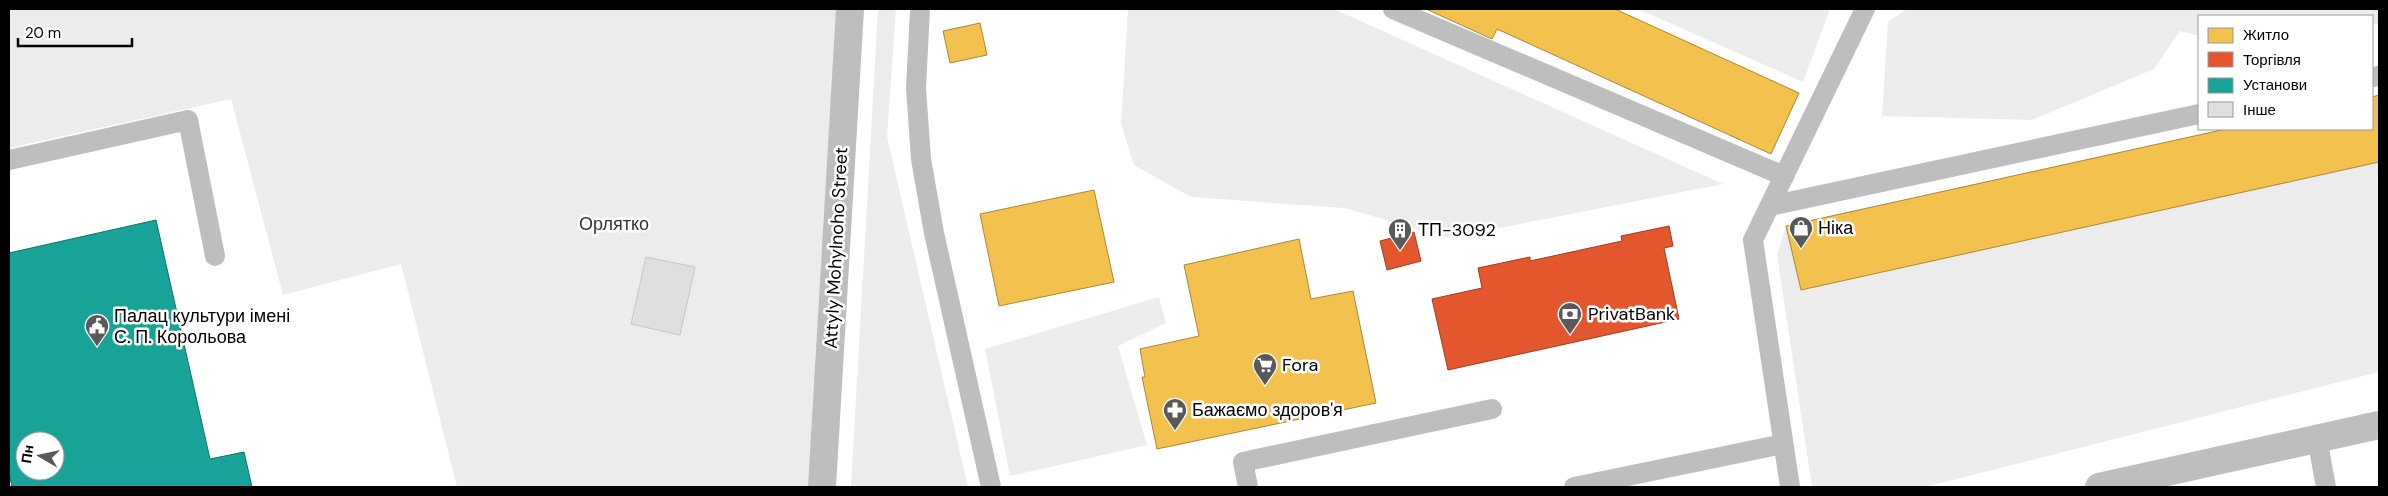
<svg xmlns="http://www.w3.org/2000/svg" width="2388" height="496" font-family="'DM Sans',sans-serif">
  <rect width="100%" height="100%" fill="#fff"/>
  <g fill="#ececec">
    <polygon points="9,9 842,9 815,487 457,487 401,264 283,295 231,99 9,148"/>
    <polygon points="878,9 896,9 887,137 968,487 851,487"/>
    <polygon points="1128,9 1334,9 1723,184 1449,238 1344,208 1191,197 1134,165 1121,124"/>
    <polygon points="1638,9 1830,9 1803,82"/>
    <polygon points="1907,9 2379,9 2379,23 2372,25 2372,16 2199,16 2199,36 2180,31 2154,69 2032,120 1882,116 1888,22"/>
    <polygon points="2379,162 2379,372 1925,487 1812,487 1777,255 1786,226 1801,290"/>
    <polygon points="1159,297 1166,323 1118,346 1147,445 1010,476 985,349"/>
  </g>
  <g fill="#f2c14e" stroke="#a98737">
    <polygon points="1426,9 1615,9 1799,93 1771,154 1497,29 1492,39"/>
    <polygon points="980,23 987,55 950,63 943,31"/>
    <polygon points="2379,95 2379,162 1801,290 1786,226 2226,129 2372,129 2372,97"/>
    <polygon points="1094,190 1114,282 999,306 980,214"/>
    <polygon points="1299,239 1311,299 1353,291 1376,403 1157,449 1142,377 1145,377 1140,349 1199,336 1184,265"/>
  </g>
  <g fill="#e4572e" stroke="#a03d20">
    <polygon points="1669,226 1673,246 1664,248 1679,319 1448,370 1432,299 1482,288 1478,268 1530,257 1530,261 1622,241 1621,236"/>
    <polygon points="1414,232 1421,261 1387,270 1380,241"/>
  </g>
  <path fill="#17a398" stroke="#10726a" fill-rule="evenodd" d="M156,220L210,459L244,452L252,487H12L9,472V253ZM25,441H55V471H25Z"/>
  <polygon fill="#dfdfdf" stroke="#c7c7c7" points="646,257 695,267 680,335 631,324"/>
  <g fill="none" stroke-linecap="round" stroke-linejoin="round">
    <g stroke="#bebebe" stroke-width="20">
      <polyline points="920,9 916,88 921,159 934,233 991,487"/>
      <polyline points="1393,9 1784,176"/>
      <polyline points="2372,77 2379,76"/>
      <polyline points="9,160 188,120 215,256"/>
      <polyline points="1770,206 2199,114"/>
      <polyline points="2317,438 2326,487"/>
      <polyline points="1248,487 1243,462 1492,409"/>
      <polyline points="1574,487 1783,444"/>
      <polyline points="1790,487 1753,240 1865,9"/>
    </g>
    <g stroke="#bebebe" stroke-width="28">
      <polyline points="822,487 850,9"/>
      <polyline points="2099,487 2379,425"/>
    </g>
  </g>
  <defs>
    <g id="shop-pin" transform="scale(1.25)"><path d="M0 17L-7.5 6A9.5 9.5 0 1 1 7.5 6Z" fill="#595959" stroke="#fff"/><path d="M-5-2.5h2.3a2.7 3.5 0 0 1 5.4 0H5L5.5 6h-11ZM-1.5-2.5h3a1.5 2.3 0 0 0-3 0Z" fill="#fff"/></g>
    <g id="building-pin" transform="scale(1.25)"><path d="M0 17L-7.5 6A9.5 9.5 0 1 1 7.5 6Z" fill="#595959" stroke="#fff"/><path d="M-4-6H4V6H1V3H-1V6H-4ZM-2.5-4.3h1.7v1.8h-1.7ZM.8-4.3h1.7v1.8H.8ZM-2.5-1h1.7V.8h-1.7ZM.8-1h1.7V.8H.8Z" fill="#fff"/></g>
    <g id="bank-pin" transform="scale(1.25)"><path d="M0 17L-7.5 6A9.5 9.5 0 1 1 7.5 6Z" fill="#595959" stroke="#fff"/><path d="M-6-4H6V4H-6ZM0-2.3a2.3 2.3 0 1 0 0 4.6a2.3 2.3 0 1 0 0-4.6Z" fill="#fff"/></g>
    <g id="civic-pin" transform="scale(1.25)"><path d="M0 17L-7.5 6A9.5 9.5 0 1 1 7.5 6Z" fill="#595959" stroke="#fff"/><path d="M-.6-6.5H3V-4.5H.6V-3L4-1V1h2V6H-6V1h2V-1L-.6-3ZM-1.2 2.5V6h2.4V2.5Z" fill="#fff"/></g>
    <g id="supermarket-pin" transform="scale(1.25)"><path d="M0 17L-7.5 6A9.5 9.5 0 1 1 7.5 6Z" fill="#595959" stroke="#fff"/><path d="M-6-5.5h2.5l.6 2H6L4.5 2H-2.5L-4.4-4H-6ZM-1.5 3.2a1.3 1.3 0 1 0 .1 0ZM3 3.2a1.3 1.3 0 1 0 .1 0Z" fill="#fff"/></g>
    <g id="pharmacy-pin" transform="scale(1.25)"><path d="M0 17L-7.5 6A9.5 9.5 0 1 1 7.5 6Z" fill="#595959" stroke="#fff"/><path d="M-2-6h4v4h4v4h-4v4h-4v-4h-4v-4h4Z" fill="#fff"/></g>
  </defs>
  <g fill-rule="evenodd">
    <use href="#shop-pin" x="1801" y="228"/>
    <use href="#building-pin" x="1400" y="230"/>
    <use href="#bank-pin" x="1570" y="314"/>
    <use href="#civic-pin" x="97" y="326"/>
    <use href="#supermarket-pin" x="1265" y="365"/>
    <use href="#pharmacy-pin" x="1175" y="410"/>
  </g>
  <g text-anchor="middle" stroke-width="5" stroke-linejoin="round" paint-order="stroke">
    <g font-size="18" fill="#333" stroke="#fff">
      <text x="614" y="230">Орлятко</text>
    </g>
    <g font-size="18" fill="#000" stroke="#fff" text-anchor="start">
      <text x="1818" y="234">Ніка</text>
      <text x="1418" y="236">ТП-3092</text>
      <text x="1588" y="320">PrivatBank</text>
      <text x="114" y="322">Палац культури імені<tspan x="114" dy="21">С. П. Корольова</tspan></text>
      <text x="1282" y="371">Fora</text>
      <text x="1192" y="416">Бажаємо здоров'я</text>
    </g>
    <g font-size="18" fill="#000" stroke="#fff">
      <text transform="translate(836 248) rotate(-87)" y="6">Attyly Mohylnoho Street</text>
    </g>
  </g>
  <rect width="2388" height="496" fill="none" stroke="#000000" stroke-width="20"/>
  <rect x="2198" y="15" width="175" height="115" fill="#ffffff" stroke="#999999"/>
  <rect x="2208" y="28" width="25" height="15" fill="#f2c14e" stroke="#999999"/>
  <text x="2243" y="40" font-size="15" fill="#000000">Житло</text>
  <rect x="2208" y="52" width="25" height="15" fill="#e4572e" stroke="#999999"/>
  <text x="2243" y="65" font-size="15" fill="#000000">Торгівля</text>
  <rect x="2208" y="78" width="25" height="15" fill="#17a398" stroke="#999999"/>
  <text x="2243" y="90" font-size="15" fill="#000000">Установи</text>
  <rect x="2208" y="102" width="25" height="15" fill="#dfdfdf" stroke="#999999"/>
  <text x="2243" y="115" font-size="15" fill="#000000">Інше</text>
  <g transform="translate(40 456) rotate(279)"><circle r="24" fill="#ffffff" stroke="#999999"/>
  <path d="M0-4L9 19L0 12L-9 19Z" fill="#595959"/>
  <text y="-8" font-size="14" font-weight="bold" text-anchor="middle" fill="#000000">Пн</text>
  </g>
  <path d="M18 38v8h114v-8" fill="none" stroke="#000000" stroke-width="2.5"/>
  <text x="25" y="38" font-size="15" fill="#000000" stroke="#ffffff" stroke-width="4" paint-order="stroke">20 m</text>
</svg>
